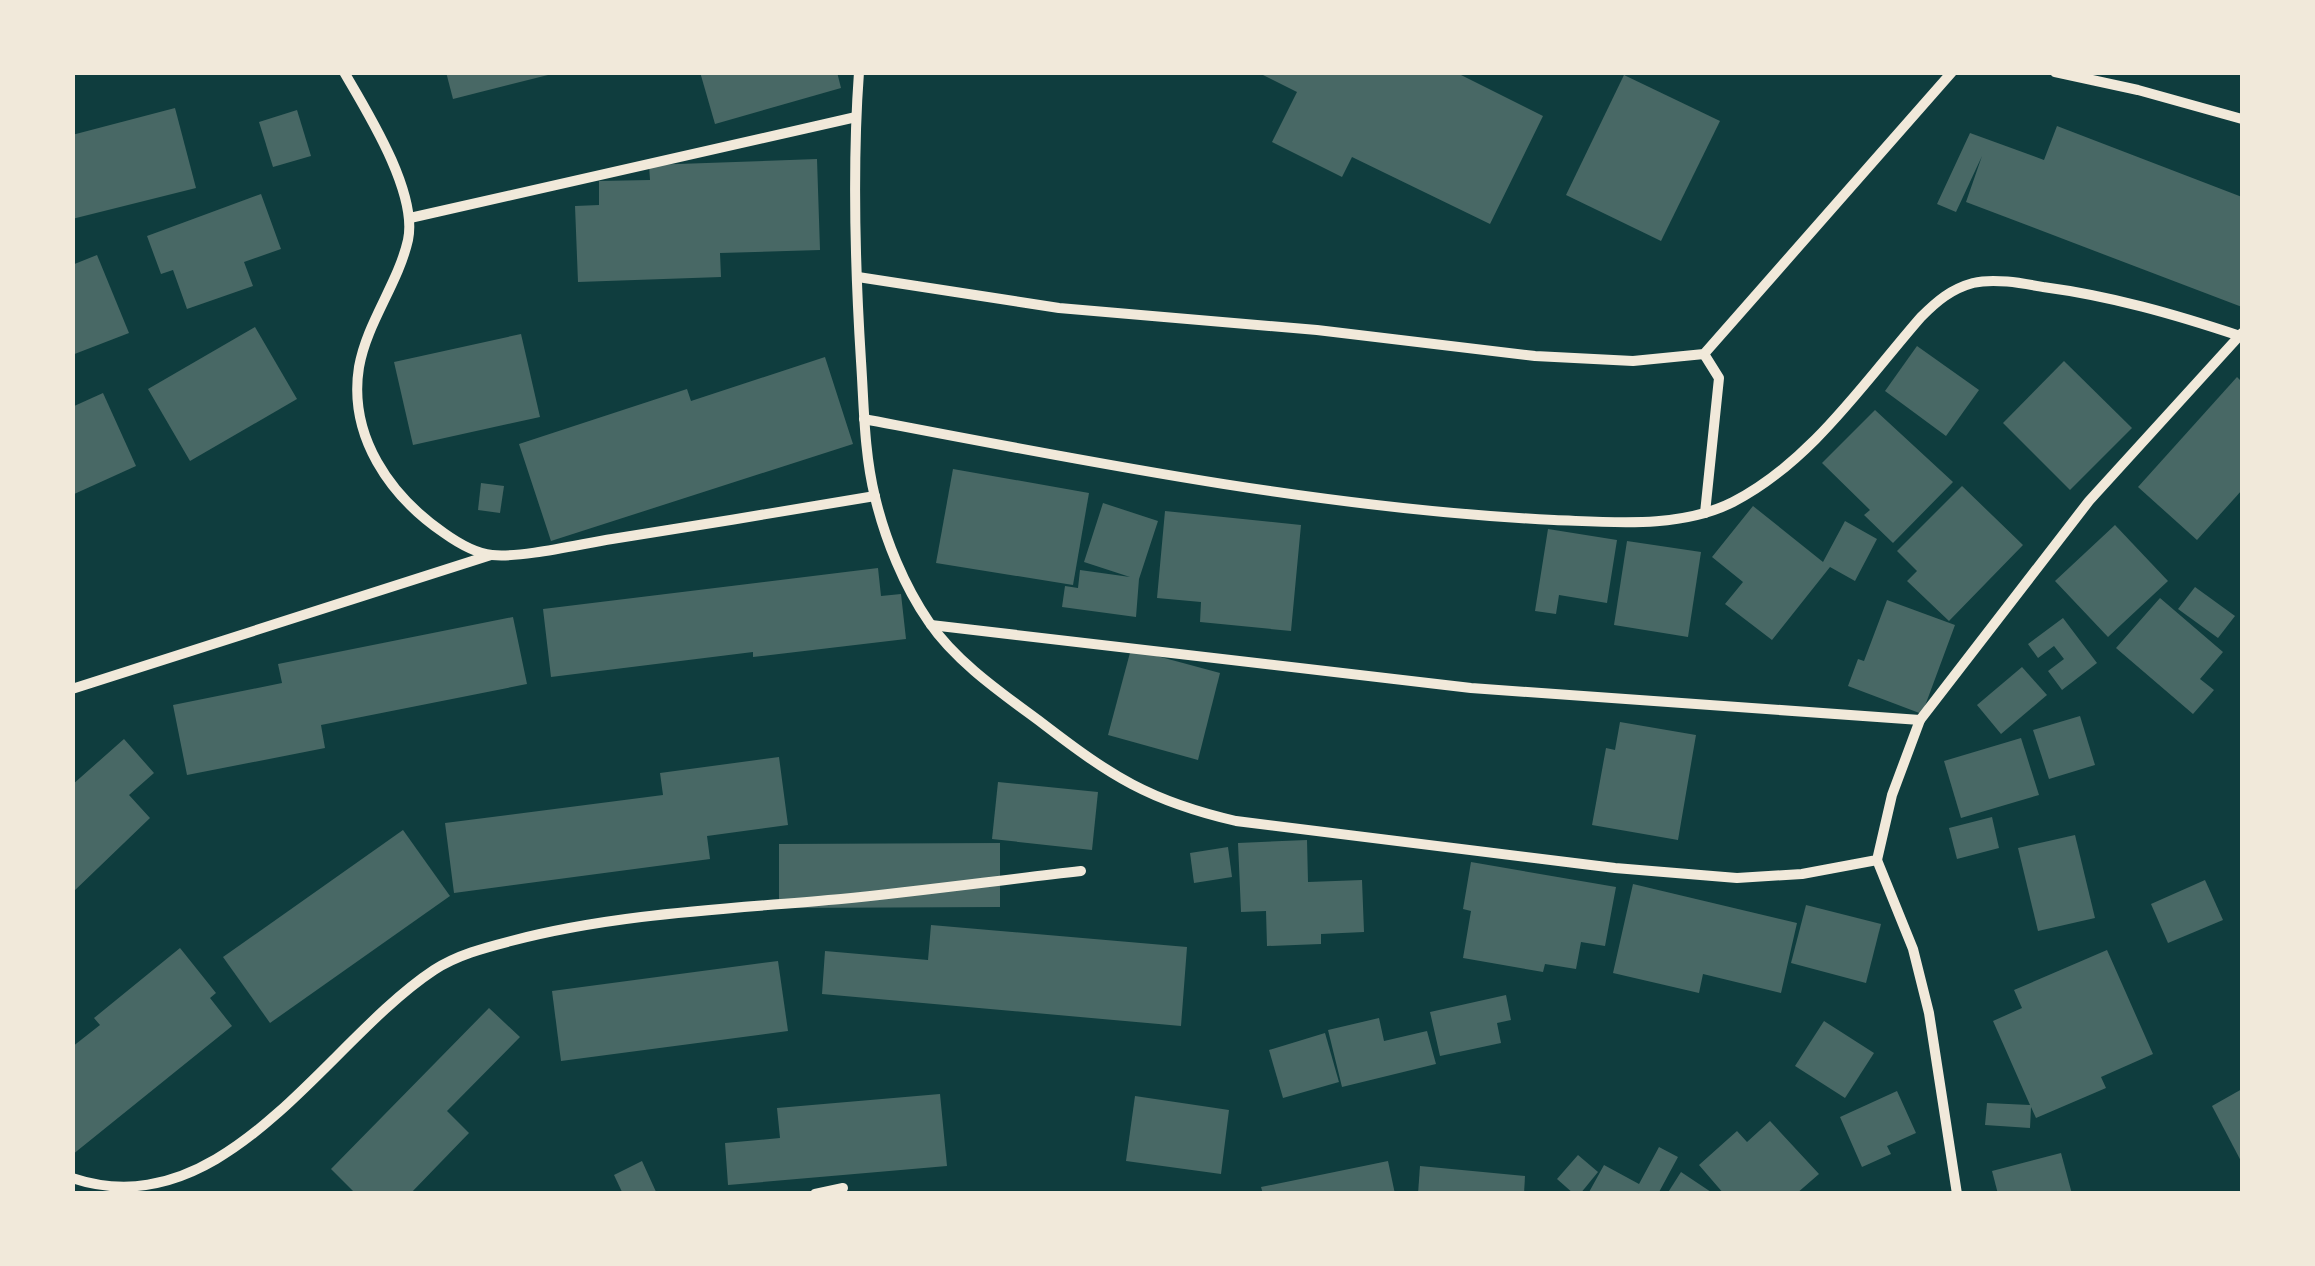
<svg xmlns="http://www.w3.org/2000/svg" width="2315" height="1266" font-family="Raleway,sans-serif">
  <rect width="100%" height="100%" fill="#0f3d3e"/>
  <g fill="#486865">
    <polygon points="446,72 552,72 552,74 453,99"/>
    <polygon points="700,72 837,72 841,88 715,124"/>
    <polygon points="1257,72 1455,72 1543,116 1490,224 1352,157 1342,177 1272,142 1297,92"/>
    <polygon points="1624,75 1720,121 1661,241 1566,195"/>
    <polygon points="175,108 196,188 72,219 72,135"/>
    <polygon points="297,110 311,156 273,167 259,122"/>
    <polygon points="2057,126 2242,197 2242,307 1966,202 1982,156 1956,212 1937,204 1970,133 2044,160"/>
    <polygon points="817,159 820,250 720,253 721,277 578,282 575,206 599,205 599,181 650,180 649,165"/>
    <polygon points="261,194 281,249 244,262 253,286 187,309 173,270 161,274 147,236"/>
    <polygon points="97,255 129,333 72,355 72,265"/>
    <polygon points="255,327 297,399 190,461 148,389"/>
    <polygon points="521,334 540,417 413,445 394,362"/>
    <polygon points="1917,346 1979,390 1946,436 1885,391"/>
    <polygon points="825,357 853,444 551,541 519,444 687,389 691,401"/>
    <polygon points="2064,361 2132,428 2070,490 2003,423"/>
    <polygon points="2237,377 2242,382 2242,490 2197,540 2138,487"/>
    <polygon points="103,393 136,466 72,495 72,407"/>
    <polygon points="1875,410 1953,482 1893,543 1864,515 1870,510 1822,463"/>
    <polygon points="953,469 1089,493 1073,585 936,563"/>
    <polygon points="481,483 504,486 500,513 478,510"/>
    <polygon points="1962,486 2023,545 1949,621 1907,581 1917,571 1897,551"/>
    <polygon points="1103,503 1158,521 1139,579 1136,617 1062,607 1065,586 1078,588 1080,570 1130,577 1084,562"/>
    <polygon points="1753,506 1823,562 1845,521 1877,539 1855,581 1830,567 1772,640 1725,604 1743,582 1712,557"/>
    <polygon points="1165,511 1301,525 1291,631 1200,622 1201,602 1157,598"/>
    <polygon points="2115,525 2168,581 2108,637 2055,581"/>
    <polygon points="1548,529 1617,540 1607,603 1559,595 1556,614 1535,611"/>
    <polygon points="1627,541 1701,552 1688,637 1614,625"/>
    <polygon points="878,568 881,596 901,594 906,639 753,657 753,652 551,677 543,609"/>
    <polygon points="2195,587 2235,616 2218,638 2178,609"/>
    <polygon points="2160,598 2223,652 2200,679 2214,690 2193,714 2116,648"/>
    <polygon points="1887,600 1955,625 1922,714 1848,686 1858,659 1864,661"/>
    <polygon points="513,617 527,684 321,725 325,748 187,775 173,705 282,683 278,664"/>
    <polygon points="2063,618 2097,663 2062,690 2048,671 2064,659 2054,646 2038,658 2028,644"/>
    <polygon points="1131,649 1220,673 1198,760 1108,735"/>
    <polygon points="2022,667 2047,695 2001,734 1977,705"/>
    <polygon points="2080,716 2095,765 2049,779 2033,730"/>
    <polygon points="1620,722 1696,735 1678,840 1592,825 1606,748 1615,750"/>
    <polygon points="2021,738 2039,795 1961,818 1944,761"/>
    <polygon points="124,739 154,773 129,795 150,818 72,893 72,785"/>
    <polygon points="779,757 788,825 707,836 710,859 454,893 445,823 663,795 660,773"/>
    <polygon points="998,782 1098,792 1092,850 992,839"/>
    <polygon points="1992,817 1999,848 1957,859 1949,828"/>
    <polygon points="403,830 450,896 270,1023 223,957"/>
    <polygon points="2075,835 2095,918 2038,931 2018,848"/>
    <polygon points="1307,840 1308,882 1362,880 1364,932 1321,934 1321,944 1267,946 1266,911 1241,912 1238,843"/>
    <polygon points="1000,843 1000,907 779,908 779,844"/>
    <polygon points="1228,847 1232,877 1194,883 1190,853"/>
    <polygon points="1471,862 1616,887 1605,946 1581,942 1576,969 1545,964 1543,972 1463,958 1471,911 1463,909"/>
    <polygon points="2205,880 2223,920 2168,943 2151,904"/>
    <polygon points="1633,884 1797,923 1781,993 1703,974 1699,993 1613,973"/>
    <polygon points="1806,905 1881,924 1866,983 1791,963"/>
    <polygon points="931,925 1187,947 1181,1026 822,994 825,951 928,960"/>
    <polygon points="180,948 216,993 210,998 232,1026 72,1155 72,1047 100,1025 94,1018"/>
    <polygon points="2107,950 2153,1054 2101,1077 2106,1088 2036,1118 2031,1107 2030,1128 1985,1125 1987,1103 2030,1105 1993,1021 2022,1008 2014,990"/>
    <polygon points="778,961 788,1031 561,1061 552,991"/>
    <polygon points="1506,995 1511,1020 1497,1023 1501,1043 1440,1056 1430,1012"/>
    <polygon points="489,1008 520,1037 447,1111 469,1133 410,1194 356,1194 331,1169"/>
    <polygon points="1379,1018 1384,1041 1427,1031 1436,1064 1342,1087 1328,1030"/>
    <polygon points="1824,1021 1874,1053 1845,1098 1795,1066"/>
    <polygon points="1325,1033 1339,1082 1283,1098 1269,1050"/>
    <polygon points="2242,1089 2242,1163 2212,1106"/>
    <polygon points="1897,1091 1916,1133 1887,1146 1891,1154 1862,1167 1840,1117"/>
    <polygon points="940,1094 947,1166 728,1185 725,1143 780,1138 777,1108"/>
    <polygon points="1135,1096 1229,1110 1221,1174 1126,1161"/>
    <polygon points="1770,1121 1819,1174 1796,1194 1724,1194 1699,1165 1737,1131 1747,1142"/>
    <polygon points="1659,1147 1678,1157 1658,1194 1588,1194 1604,1165 1639,1184"/>
    <polygon points="2061,1153 2072,1194 1998,1194 1992,1171"/>
    <polygon points="1578,1155 1598,1172 1580,1194 1574,1194 1557,1179"/>
    <polygon points="642,1161 657,1194 623,1194 614,1175"/>
    <polygon points="1388,1161 1395,1194 1263,1194 1261,1187"/>
    <polygon points="1420,1166 1525,1176 1524,1194 1418,1194"/>
    <polygon points="1681,1172 1714,1194 1667,1194"/>
  </g>
  <g fill="none" stroke-linecap="round" stroke-linejoin="round">
    <g stroke="#f1e9da" stroke-width="10">
      <path d="M344,72C368,113 418,193 408,240C398,284 367,322 359,367C348,436 390,496 444,533C458,543 474,553 492,555C523,558 580,544 612,539C700,525 787,511 875,496"/>
      <path d="M859,72C852,168 855,266 861,361C864,405 864,453 875,497C885,539 904,586 929,622C956,662 1003,694 1042,723C1111,776 1149,801 1236,821L1615,868L1737,878L1802,874L1877,860L1892,795L1920,720L2089,501L2242,333"/>
      <polyline points="2055,72 2138,90 2242,119"/>
      <polyline points="410,218 856,117"/>
      <polyline points="858,277 1059,308 1317,330 1535,356 1633,361 1704,354 1952,72"/>
      <polyline points="1704,354 1719,378 1705,513"/>
      <path d="M864,419C1089,462 1326,509 1554,520C1612,522 1680,529 1733,502C1811,462 1865,381 1921,317C1937,301 1951,289 1973,283C1994,278 2021,283 2043,287C2111,296 2174,314 2240,336"/>
      <polyline points="931,625 1471,688 1920,720"/>
      <polyline points="72,689 491,555"/>
      <polyline points="1877,860 1913,949 1929,1013 1957,1194"/>
      <path d="M72,1178C225,1229 325,1042 434,970C457,955 484,948 511,941C618,913 731,909 841,899C921,891 1001,880 1081,871"/>
      <polyline points="815,1194 843,1188"/>
    </g>
  </g>
  <rect width="2315" height="1266" fill="none" stroke="#f1e9da" stroke-width="150"/>
</svg>
